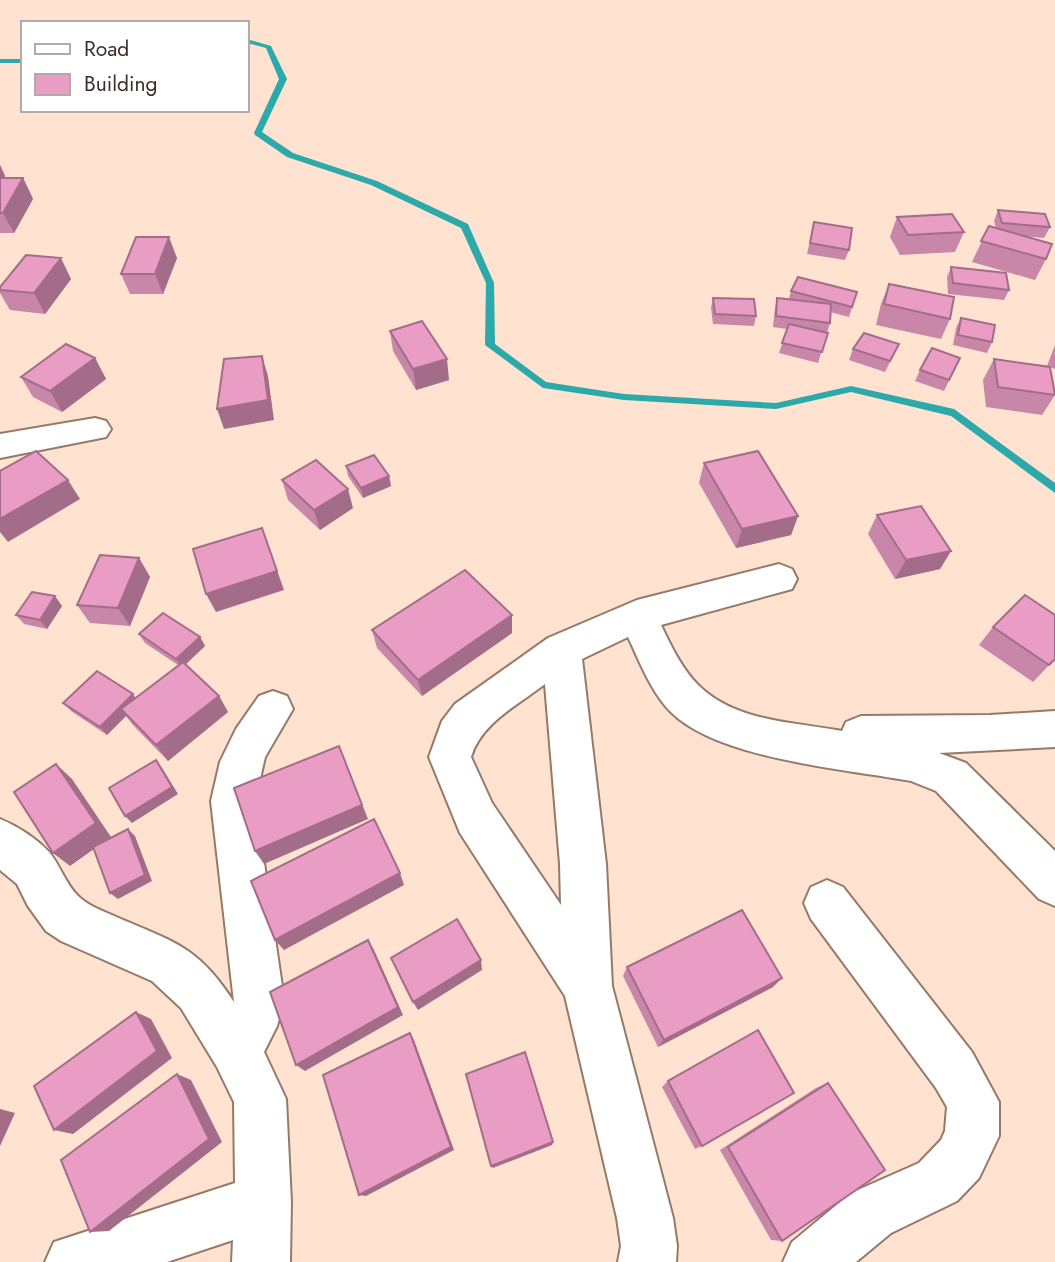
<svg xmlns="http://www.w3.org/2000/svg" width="1055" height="1262" font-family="Jost,sans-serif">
  <rect width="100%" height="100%" fill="#ffe2cf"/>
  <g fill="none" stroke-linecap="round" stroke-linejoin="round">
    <g fill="#2ca9aa" fill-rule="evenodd">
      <polygon points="247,39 271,46 287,79 262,132 293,153 377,181 468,224 494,283 495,344 546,382 624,394 776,403 851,386 954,409 1055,483 1055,493 951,416 851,392 776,409 624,400 543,388 485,345 486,283 461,228 371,185 287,157 255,135 254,133 279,79 266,48 247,43"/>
      <rect x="0" y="59" width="23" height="4"/>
    </g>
    <g stroke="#957a6a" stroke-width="4">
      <g id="street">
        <polygon points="95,418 106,421 111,429 106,437 0,458 0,434"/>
        <path d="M779,564L792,569L797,579L792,589L661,625C671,646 682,669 698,685C735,722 794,722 842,731L846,722L861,716L990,715L1055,711V747L939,753L966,763L1055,851V906L1039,899L936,791L911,781C845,769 718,759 671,712C651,692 640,662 628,637L582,659L606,864L612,986L673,1218L677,1246L676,1262H618L621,1246L617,1218L565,996L460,833L429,757L442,721L455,704L548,638L637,600ZM545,684L560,864L561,905L492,803L471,757C481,723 518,705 545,684Z"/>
        <path d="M273,691L287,696L293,709L265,757L255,801L284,1000L277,1026L264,1052L286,1099L291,1202L290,1262H232L233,1240L167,1262H45L54,1242L235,1183L234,1102L217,1067L181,1008L152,981L61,941L46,931L28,906L17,884L0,870V819C17,826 36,838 49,852C60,865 65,883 78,896C89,907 106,912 121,919C177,943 199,948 234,1002L211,801L220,762L236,729L259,696Z"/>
        <polygon points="827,880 843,887 972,1052 999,1102 999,1136 979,1178 957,1201 891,1233 856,1262 783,1262 792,1242 851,1193 919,1163 941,1140 945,1131 947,1107 936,1088 811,919 804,903 811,887"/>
      </g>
    </g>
    <use href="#street" fill="#fff" fill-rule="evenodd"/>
  </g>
  <g fill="#c886a9">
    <polygon points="0,165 5,176 4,178 23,178 33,199 14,233 0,233"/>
    <polygon points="998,210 1050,227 1044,238 1023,236 1046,259 1035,280 972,262 989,226 996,228 994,221"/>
    <polygon points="897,217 964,232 955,252 900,255 890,237"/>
    <polygon points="814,222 849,250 845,260 807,254"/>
    <polygon points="177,258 163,294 130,294 121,274"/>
    <polygon points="951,267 1009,290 1004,300 948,294 947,277"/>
    <polygon points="71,279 45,314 10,310 0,293 0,287"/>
    <polygon points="889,284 950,319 941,339 876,325 881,304"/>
    <polygon points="791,291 857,292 849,317 830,312 830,323 818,363 779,353 787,329 773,327 775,308 777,298 789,299"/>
    <polygon points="713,298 756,316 754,326 713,324 711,308"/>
    <polygon points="961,318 992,342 987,353 953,345 956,328"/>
    <polygon points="390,331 449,380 416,390 393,351"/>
    <polygon points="899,344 885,372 849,360 853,349"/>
    <polygon points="1055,345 1055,369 1050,367 1055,395 1042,415 986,407 983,380 994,359 1047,366"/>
    <polygon points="95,358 106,379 62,412 33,397 21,377"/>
    <polygon points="960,358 944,391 915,381 920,370"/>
    <polygon points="704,463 798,516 791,535 736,548 699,483"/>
    <polygon points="346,466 389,476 391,486 363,498 348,476"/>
    <polygon points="282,480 353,508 320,530 288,500"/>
    <polygon points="877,515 951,551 940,569 895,579 868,534"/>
    <polygon points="139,558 150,577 130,626 90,623 77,605"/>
    <polygon points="62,606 47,629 24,624 16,615"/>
    <polygon points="993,627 1055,659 1033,682 979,645"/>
    <polygon points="372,630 512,633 422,696 377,648"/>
    <polygon points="139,634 200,637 205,646 185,664 219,696 228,712 168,761 133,725 126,716 107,735 71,711 63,703 135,698 178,665 145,643"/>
    <polygon points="627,967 773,987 658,1047 623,976"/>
    <polygon points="668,1081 702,1146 695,1149 662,1087"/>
    <polygon points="828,1083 782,1241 771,1240 720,1150 816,1088"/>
  </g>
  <g fill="#a36d89">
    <polygon points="0,165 5,176 0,185"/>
    <polygon points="23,178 33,199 14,233 3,213"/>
    <polygon points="169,237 177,258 163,294 155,274"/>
    <polygon points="61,258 71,279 45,314 34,293"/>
    <polygon points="262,356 268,376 274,420 224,429 217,409"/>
    <polygon points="95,358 106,379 62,412 50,391"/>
    <polygon points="447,359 449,380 416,390 413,369"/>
    <polygon points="389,476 391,486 363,498 361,488"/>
    <polygon points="68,480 80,499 8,542 0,532 0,519"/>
    <polygon points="348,489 353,508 320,530 314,510"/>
    <polygon points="798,516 791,535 736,548 742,529"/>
    <polygon points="262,528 284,590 216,612 206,594"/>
    <polygon points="951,551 940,569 895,579 906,560"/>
    <polygon points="139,558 150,577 130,626 118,608"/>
    <polygon points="55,596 62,606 47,629 40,620"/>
    <polygon points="512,615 512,633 422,696 418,680"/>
    <polygon points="200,637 205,646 182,668 176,659"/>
    <polygon points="133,694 139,703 121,709 126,716 107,735 100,727"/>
    <polygon points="219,696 228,712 168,761 156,745"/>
    <polygon points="339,746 368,819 264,864 255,851"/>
    <polygon points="156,760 162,768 178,794 132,823 125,816"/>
    <polygon points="56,764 72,779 111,837 70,866 53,853"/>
    <polygon points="128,829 135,836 152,881 118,899 110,893"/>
    <polygon points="400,873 404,885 284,950 275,940"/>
    <polygon points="368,940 374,950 403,1015 305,1071 296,1065"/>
    <polygon points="481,960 482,970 418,1010 413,1002"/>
    <polygon points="782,978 773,987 658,1047 664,1040"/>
    <polygon points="136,1012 151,1019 172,1058 73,1134 54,1130"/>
    <polygon points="410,1033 414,1040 454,1150 366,1196 359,1195"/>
    <polygon points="177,1074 191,1080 222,1142 109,1231 90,1232"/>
    <polygon points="0,1109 15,1113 0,1146"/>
    <polygon points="553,1142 552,1145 493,1168 491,1166"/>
  </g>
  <g fill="#e99cc4" stroke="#a36d89" stroke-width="2">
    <polygon points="0,178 23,178 3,213 0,213"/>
    <polygon points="998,210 1045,214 1050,227 1002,223"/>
    <polygon points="952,214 964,232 908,235 897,217"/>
    <polygon points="814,222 852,228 849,250 810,243"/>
    <polygon points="989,226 1052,244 1046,259 981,241"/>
    <polygon points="136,237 169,237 155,274 121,274"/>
    <polygon points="26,255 61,258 34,293 0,290 0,287"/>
    <polygon points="951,267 1006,273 1009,290 953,283"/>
    <polygon points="798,277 857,292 852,307 791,291"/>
    <polygon points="889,284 954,297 950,319 884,304"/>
    <polygon points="713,298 754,299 756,316 715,314"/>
    <polygon points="777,298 831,304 830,323 776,316"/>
    <polygon points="961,318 995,325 992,342 958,335"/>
    <polygon points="422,321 447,359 413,369 390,331"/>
    <polygon points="789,324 828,333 822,352 782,343"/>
    <polygon points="864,333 899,344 890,361 853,349"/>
    <polygon points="66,344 95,358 50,391 21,377"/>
    <polygon points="932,348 960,358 949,380 920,370"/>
    <polygon points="262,356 268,400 217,409 224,359"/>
    <polygon points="994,359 1050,367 1055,395 998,387"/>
    <polygon points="36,451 68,480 0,519 0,471"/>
    <polygon points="758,451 798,516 742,529 704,463"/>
    <polygon points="374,455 389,476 361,488 346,466"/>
    <polygon points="316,460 348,489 314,510 282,480"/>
    <polygon points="921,506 951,551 906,560 877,515"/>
    <polygon points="262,528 277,571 206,594 193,549"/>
    <polygon points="100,555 139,558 118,608 77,605"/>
    <polygon points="465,570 512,615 418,680 372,630"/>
    <polygon points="32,592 55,596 40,620 16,615"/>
    <polygon points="1025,595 1055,615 1055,659 1049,665 993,627"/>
    <polygon points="163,613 200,637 176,659 139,634"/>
    <polygon points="183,662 219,696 156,745 121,709"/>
    <polygon points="97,671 133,694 100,727 63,703"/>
    <polygon points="339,746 362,805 255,851 234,788"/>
    <polygon points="156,760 172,787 125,816 109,788"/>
    <polygon points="56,764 96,823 53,853 14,792"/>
    <polygon points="374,819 400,873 275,940 251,881"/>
    <polygon points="128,829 145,875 110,893 93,847"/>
    <polygon points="742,910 782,978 664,1040 627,967"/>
    <polygon points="457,919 481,960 413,1002 391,958"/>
    <polygon points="368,940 398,1007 296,1065 270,992"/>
    <polygon points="136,1012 157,1051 54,1130 34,1086"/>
    <polygon points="758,1030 794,1093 702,1146 668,1081"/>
    <polygon points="410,1033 451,1147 359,1195 323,1075"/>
    <polygon points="525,1052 553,1142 491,1166 466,1074"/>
    <polygon points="177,1074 209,1139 90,1232 61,1160"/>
    <polygon points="828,1083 885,1170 782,1241 728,1147"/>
  </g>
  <rect x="21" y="21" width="228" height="91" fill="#ffffff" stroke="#b0aba9" stroke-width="2"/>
  <rect x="35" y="44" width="35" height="10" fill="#ffffff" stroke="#b0aba9" stroke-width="2"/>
  <text x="84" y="56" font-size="21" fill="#392e27">Road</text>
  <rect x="35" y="74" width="35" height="21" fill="#e99cc4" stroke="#b0aba9" stroke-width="2"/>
  <text x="84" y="91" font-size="21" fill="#392e27">Building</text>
</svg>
